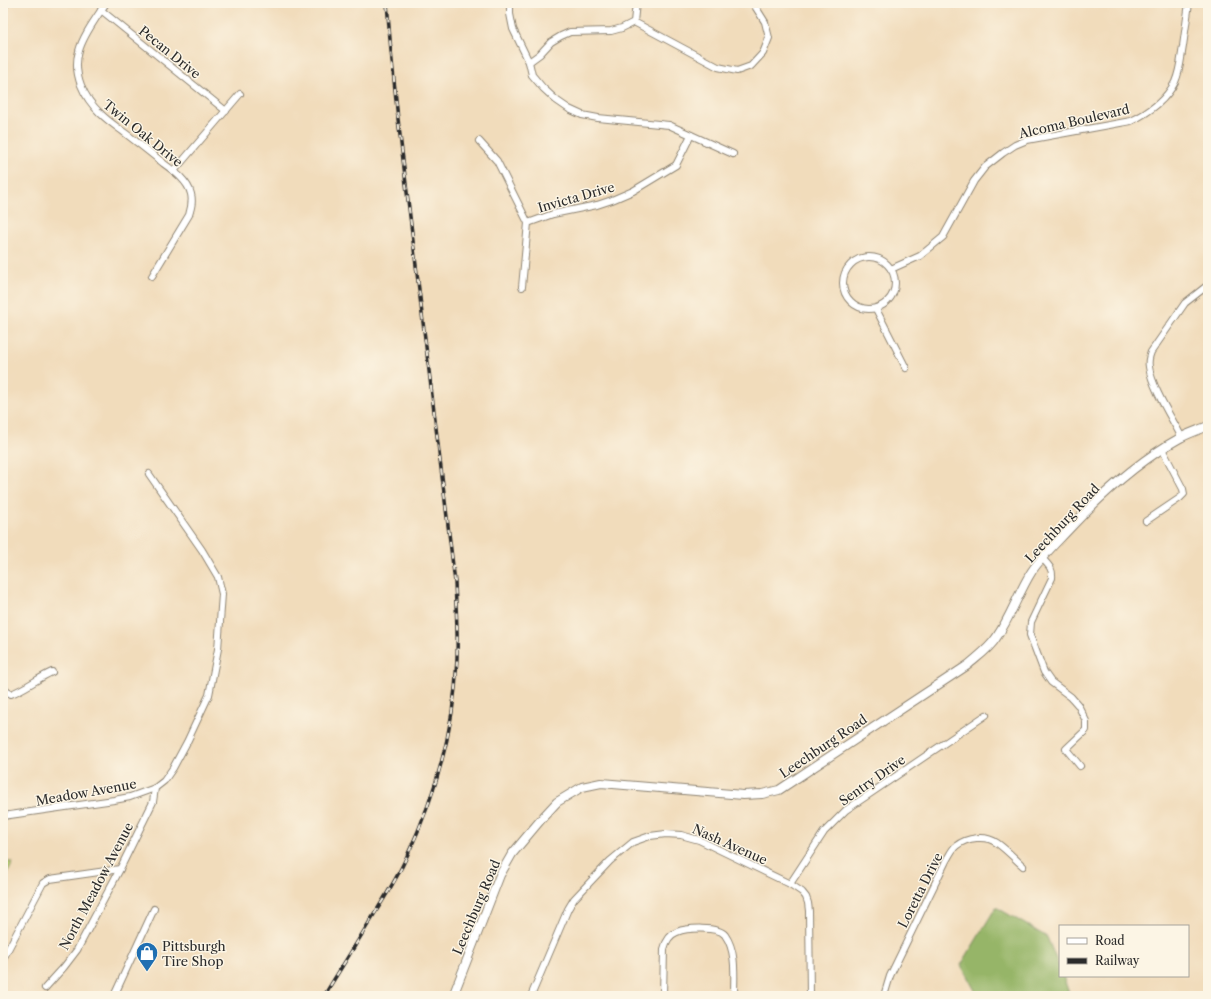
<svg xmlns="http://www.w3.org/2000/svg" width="1211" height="999" font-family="'Libre Caslon Text',serif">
  <rect width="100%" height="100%" fill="#fcf5e5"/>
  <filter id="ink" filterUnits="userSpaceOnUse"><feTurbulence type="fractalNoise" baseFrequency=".025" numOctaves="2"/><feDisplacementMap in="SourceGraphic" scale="8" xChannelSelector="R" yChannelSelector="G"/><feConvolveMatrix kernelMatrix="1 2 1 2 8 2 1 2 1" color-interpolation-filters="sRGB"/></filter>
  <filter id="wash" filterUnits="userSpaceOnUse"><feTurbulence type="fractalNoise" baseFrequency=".012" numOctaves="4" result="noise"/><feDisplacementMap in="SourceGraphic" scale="16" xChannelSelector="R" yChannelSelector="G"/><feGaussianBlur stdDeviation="0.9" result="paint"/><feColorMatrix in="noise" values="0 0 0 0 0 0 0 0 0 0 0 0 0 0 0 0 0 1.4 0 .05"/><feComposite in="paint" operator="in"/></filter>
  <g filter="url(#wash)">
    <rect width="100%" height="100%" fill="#f1dcbb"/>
    <polygon fill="#bdd377" stroke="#747f51" points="3,862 13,862 3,883"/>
    <polygon fill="#96b568" stroke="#60704a" points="996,907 1047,937 1060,969 1060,976 1063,976 1070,996 978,996 961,965"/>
  </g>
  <g filter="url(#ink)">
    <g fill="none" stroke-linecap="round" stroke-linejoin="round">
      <g stroke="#8e8473" stroke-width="8">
        <g id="minor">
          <path d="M106,3C97,17 83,35 79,51C72,74 84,98 101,114C108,121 117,127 125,133C138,143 151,153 163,163C174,171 188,181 191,194C193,202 191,208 189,215L152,276"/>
          <polyline points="510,3 510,14 513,29 529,62 532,75 543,88 556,100 569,109 582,115 598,118 669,125 733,154"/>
          <polyline points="636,3 634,22 718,67 737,71 751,66 763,53 769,38 765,22 753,3"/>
          <polyline points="3,8 6,3"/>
          <polyline points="101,10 226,111"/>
          <polyline points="529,62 540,54 551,42 561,36 570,32 611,31 622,28 634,22"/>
          <polyline points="479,141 497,161 528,223"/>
          <polyline points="174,171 240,94"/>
          <polyline points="528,223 553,214 597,205 612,200 633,191 676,165 691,135"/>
          <circle cx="869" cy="283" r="26"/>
          <path d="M891,269L920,256L943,237L974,181L985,167L1003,153L1015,145L1027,140L1131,121C1148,113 1166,100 1175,82C1180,71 1181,58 1183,46C1185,32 1187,17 1189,3"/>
          <polyline points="522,287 528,223"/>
          <polyline points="876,309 906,368"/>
          <path d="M1182,438C1172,418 1152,388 1149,367C1148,362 1149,357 1151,352L1185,303L1208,285"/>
          <polyline points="1146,521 1180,498 1184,494 1183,489 1162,449"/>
          <path d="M1042,558C1048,565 1053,568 1052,578L1031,622L1030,635L1044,672L1051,682L1071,697L1078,705L1086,721V730L1066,749L1080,766"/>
          <path d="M3,686L6,691L11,694C25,689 38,678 52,672"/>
          <polyline points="3,816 114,800 130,797 155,788 164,781 173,768 187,742 209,695 218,649 222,594 218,577 202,550 149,474"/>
          <polyline points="790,884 824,832 846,810 986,715"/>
          <polyline points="3,959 43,883 50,879 120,869"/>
          <polyline points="45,988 64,967 77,950 120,869 153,802 155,788"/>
          <polyline points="114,996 154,909"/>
          <polyline points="531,996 568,909 574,899 610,861 633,842 650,836 666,834 681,835 699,840 790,884 802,892 806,897 808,903 809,911 810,996"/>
          <path d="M663,996L664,949C666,941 669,935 677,932C686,928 718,926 725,935C737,952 734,977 734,996"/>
          <path d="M884,996L890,976L946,861C949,856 952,849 956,846C967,837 986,835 997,843C1007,850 1015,859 1023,866"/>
        </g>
      </g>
      <g stroke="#8e8473" stroke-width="10">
        <path id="tertiary" d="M453,996L500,875L512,854L544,816L557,802L582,787L601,783L743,795L762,794L779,790L968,665C977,657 989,649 996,638C1011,617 1018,593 1032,571C1043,555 1057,542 1070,528C1103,493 1138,461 1180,438C1189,433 1199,430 1208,426"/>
      </g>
      <use href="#minor" stroke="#fff" stroke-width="6"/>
      <use href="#tertiary" stroke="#fff" stroke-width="8"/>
      <g stroke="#2b2b2b" stroke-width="3.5">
        <path id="rail" d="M324,996C339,971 355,946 370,921C383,900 397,879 407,856C436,794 455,726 457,658C458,633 456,608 455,582L398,119L391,51L387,3"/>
      </g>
      <use href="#rail" stroke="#fcf5e5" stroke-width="2" stroke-dasharray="6" stroke-linecap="butt"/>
    </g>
  </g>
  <defs>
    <g id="shop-pin" transform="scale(1.15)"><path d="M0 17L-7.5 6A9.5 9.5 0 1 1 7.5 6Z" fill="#1f6fb2" stroke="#fcf5e5"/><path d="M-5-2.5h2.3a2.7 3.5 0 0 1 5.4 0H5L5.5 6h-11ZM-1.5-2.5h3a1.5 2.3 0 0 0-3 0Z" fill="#fff"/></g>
  </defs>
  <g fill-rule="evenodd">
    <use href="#shop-pin" x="147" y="953"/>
  </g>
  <g text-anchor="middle" stroke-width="3" stroke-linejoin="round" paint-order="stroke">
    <g font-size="13" fill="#2b2b2b" stroke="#fcf5e5">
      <text transform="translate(170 52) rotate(39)" y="5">Pecan Drive</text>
      <text transform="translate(1074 121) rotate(-13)" y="5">Alcoma Boulevard</text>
      <text transform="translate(143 133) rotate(39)" y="5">Twin Oak Drive</text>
      <text transform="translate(576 197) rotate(-16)" y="5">Invicta Drive</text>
      <text transform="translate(1062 523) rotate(-47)" y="5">Leechburg Road</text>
      <text transform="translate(823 746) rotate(-34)" y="5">Leechburg Road</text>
      <text transform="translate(872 780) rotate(-35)" y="5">Sentry Drive</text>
      <text transform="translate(86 792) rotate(-10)" y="5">Meadow Avenue</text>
      <text transform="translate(730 844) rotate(24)" y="5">Nash Avenue</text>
      <text transform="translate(96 886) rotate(-62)" y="5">North Meadow Avenue</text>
      <text transform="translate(920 890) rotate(-63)" y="5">Loretta Drive</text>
      <text transform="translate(476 907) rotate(-67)" y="5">Leechburg Road</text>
    </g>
    <g font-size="13" fill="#2b2b2b" stroke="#fcf5e5" text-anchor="start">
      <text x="162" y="951">Pittsburgh<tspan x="162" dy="15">Tire Shop</tspan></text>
    </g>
  </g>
  <rect width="1211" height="999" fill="none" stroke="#fcf5e5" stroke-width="16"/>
  <rect x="1059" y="925" width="130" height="52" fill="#fcf5e5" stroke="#a8a49b"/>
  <rect x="1067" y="938" width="20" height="6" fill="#ffffff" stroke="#a8a49b"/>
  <text x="1095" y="945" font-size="12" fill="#2b2b2b">Road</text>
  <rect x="1067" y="958" width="20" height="6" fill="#2b2b2b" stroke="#a8a49b"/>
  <text x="1095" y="965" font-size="12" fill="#2b2b2b">Railway</text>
</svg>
